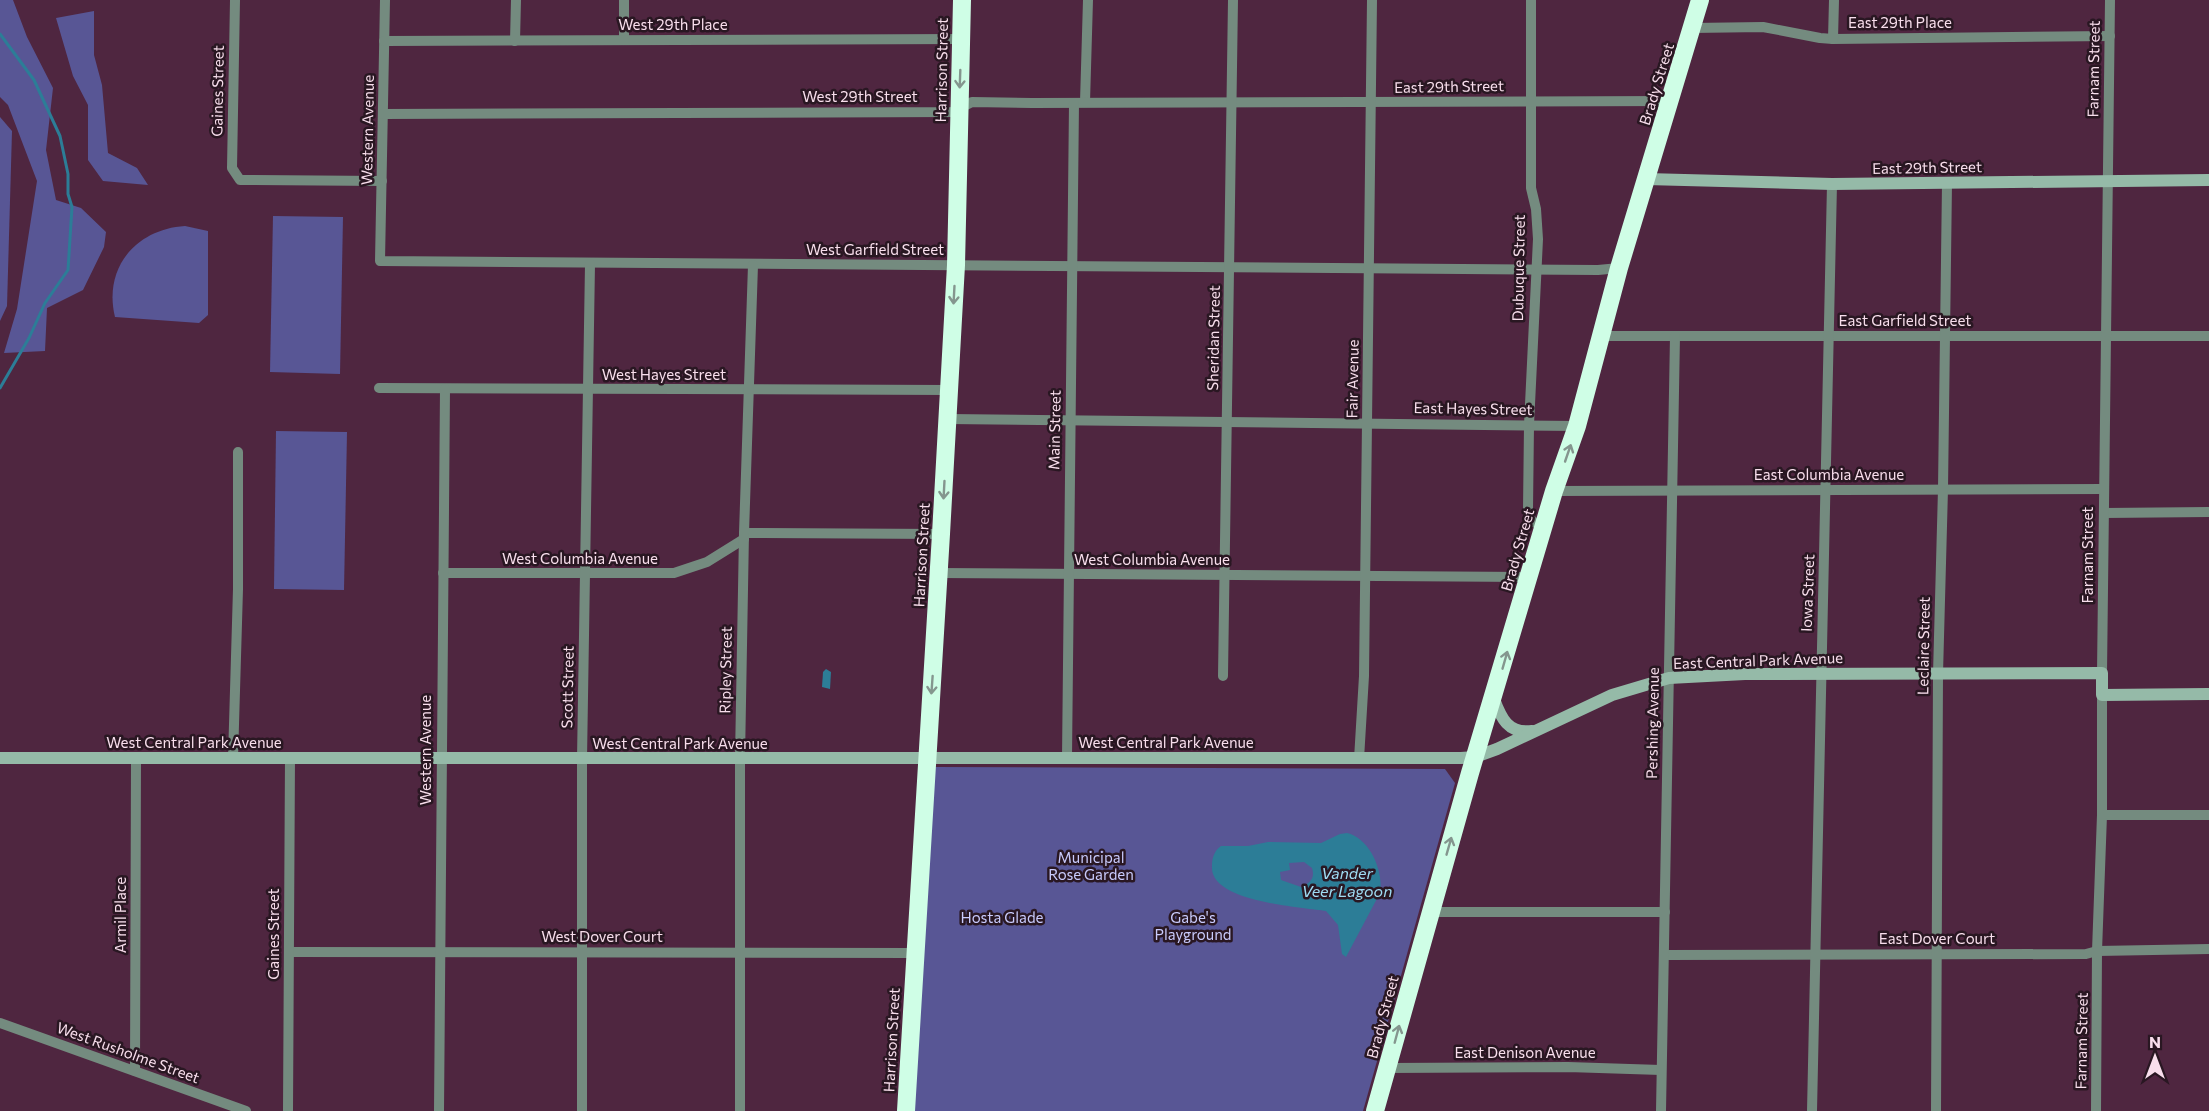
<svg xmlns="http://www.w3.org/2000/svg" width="2209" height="1111" font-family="Commissioner,sans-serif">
  <rect width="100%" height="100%" fill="#4f2640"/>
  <g fill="#585695">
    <polygon points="0,0 13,0 27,37 53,88 46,150 56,200 81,208 106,232 104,247 83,290 47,308 45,351 4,353 17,309 37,181 8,105 0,97"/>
    <polygon points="94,11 94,55 102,85 108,153 137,168 148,185 103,181 88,160 88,105 73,76 56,18"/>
    <polygon points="0,117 12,131 7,306 0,321"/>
    <polygon points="273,216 343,217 340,374 270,372"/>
    <path d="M185,226L208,231V315L199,323L115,317C103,268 136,229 185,226Z"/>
    <polygon points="276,431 347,432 344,590 274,589"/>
    <polygon points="934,767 1445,769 1455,783 1363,1111 914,1111"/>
  </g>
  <g fill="#2c7d97" fill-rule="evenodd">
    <polygon points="826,669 831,672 830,689 822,687 823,672"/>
    <path d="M1347,833C1370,838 1384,872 1380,893L1346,957L1342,954L1338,925L1326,911C1301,907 1209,902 1212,866C1212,858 1214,851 1221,846H1248L1268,842L1321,843L1340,834ZM1304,862L1312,868C1315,878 1311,883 1301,887L1281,880L1280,872L1290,870L1289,863Z"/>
  </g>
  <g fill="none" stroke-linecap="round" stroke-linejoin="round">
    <polyline stroke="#2c7d97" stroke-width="3" points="0,34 34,80 60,136 68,174 68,194 72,207 68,270 45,303 29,338 0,388"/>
    <g stroke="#748b7f" stroke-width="10">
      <polyline points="235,0 232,168 240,180 382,181"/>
      <polyline points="385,0 380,261 1598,270 1619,268"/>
      <path d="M1531,0V188L1536,209L1538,239L1529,425L1528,509C1529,521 1533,523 1544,526"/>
      <polyline points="1692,28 1763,27 1820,38 1833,39 2110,36"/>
      <polyline points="1833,39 1834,0"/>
      <polyline points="624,40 624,0"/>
      <polyline points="384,41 961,39"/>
      <polyline points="515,41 516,0"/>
      <polyline points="1085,102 1088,0"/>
      <polyline points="383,114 952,112 972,102 1032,103 1671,101"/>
      <polyline points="1601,336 2209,336"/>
      <polyline points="379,388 949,390"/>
      <polyline points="948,419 1577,426"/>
      <polyline points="1554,491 2104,489"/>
      <polyline points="2104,513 2209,512"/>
      <polyline points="744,533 941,534"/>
      <polyline points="443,573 674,573 707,562 744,539"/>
      <polyline points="939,573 1529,577"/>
      <polyline points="2102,673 2110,0"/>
      <polyline points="1223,676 1233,0"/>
      <polyline points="233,758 238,589 238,452"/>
      <polyline points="1067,758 1074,103"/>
      <polyline points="1359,759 1364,676 1372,0"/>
      <polyline points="2102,815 2209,815"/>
      <polyline points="1430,912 1665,912"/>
      <polyline points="289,952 915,953"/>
      <polyline points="1664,955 2086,954 2097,951 2209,949"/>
      <polyline points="0,1023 246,1111"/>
      <polyline points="1388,1068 1568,1067 1661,1070"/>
      <polyline points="135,1071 136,758"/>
      <polyline points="288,1111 290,757"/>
      <polyline points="439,1111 445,389"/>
      <polyline points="582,1111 582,759 590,264"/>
      <polyline points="740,1111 740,758 744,533 753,265"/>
      <polyline points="1661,1111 1675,336"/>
      <polyline points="1812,1111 1832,184"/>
      <polyline points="1936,1111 1938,674 1943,489 1947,183"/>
      <polyline points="2096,1111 2097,951 2102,815 2102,695"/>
    </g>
    <g stroke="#95baa8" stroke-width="12">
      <polyline points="1646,179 1832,184 2209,180"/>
      <path d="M1494,699C1501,718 1508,734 1532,731"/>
      <polyline points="0,758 1461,758 1475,757 1497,749 1612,695 1669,678 1745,674 2102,673 2102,695 2209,694"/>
    </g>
    <g stroke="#cffee6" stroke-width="18">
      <polyline points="906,1111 941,534 956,265 962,0"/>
      <polyline points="1375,1111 1470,773 1554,491 1577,426 1619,268 1700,0"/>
    </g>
  </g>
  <defs><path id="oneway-shaft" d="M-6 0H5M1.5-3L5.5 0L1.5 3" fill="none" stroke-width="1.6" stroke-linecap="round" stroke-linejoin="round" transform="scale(1.5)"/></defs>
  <g stroke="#84968e">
    <use href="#oneway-shaft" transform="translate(960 79) rotate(92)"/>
    <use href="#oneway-shaft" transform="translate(954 295) rotate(93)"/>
    <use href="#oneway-shaft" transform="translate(1568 453) rotate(-71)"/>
    <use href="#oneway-shaft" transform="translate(944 490) rotate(93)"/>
    <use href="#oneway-shaft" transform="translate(1505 660) rotate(-74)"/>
    <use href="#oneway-shaft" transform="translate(932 685) rotate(94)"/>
    <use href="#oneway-shaft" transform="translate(1449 846) rotate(-74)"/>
    <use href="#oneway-shaft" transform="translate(1397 1034) rotate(-75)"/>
  </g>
  <g text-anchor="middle" stroke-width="5" stroke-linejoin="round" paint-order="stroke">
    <g font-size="15" fill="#f8deec" stroke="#291722">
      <text x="1900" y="28">East 29th Place</text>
      <text x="673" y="30">West 29th Place</text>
      <text transform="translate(2094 69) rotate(-89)" y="5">Farnam Street</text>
      <text transform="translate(942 70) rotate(-89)" y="5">Harrison Street</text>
      <text transform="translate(1657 84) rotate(-73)" y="5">Brady Street</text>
      <text transform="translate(1449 87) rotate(-1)" y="5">East 29th Street</text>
      <text transform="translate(218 91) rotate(-89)" y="5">Gaines Street</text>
      <text x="860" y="102">West 29th Street</text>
      <text transform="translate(368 130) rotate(-89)" y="5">Western Avenue</text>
      <text transform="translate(1927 168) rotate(-1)" y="5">East 29th Street</text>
      <text x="875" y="255">West Garfield Street</text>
      <text transform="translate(1519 268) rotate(-89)" y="5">Dubuque Street</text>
      <text x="1905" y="326">East Garfield Street</text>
      <text transform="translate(1214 338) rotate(-89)" y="5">Sheridan Street</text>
      <text x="664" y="380">West Hayes Street</text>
      <text transform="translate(1353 379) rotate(-89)" y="5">Fair Avenue</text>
      <text transform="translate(1473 409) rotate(1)" y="5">East Hayes Street</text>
      <text transform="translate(1055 430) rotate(-89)" y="5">Main Street</text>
      <text x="1829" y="480">East Columbia Avenue</text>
      <text transform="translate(1518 550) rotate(-74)" y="5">Brady Street</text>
      <text transform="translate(922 555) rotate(-87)" y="5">Harrison Street</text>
      <text transform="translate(2088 555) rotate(-90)" y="5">Farnam Street</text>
      <text x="580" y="564">West Columbia Avenue</text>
      <text x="1152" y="565">West Columbia Avenue</text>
      <text transform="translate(1808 593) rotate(-88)" y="5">Iowa Street</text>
      <text transform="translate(1924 646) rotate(-89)" y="5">Leclaire Street</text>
      <text transform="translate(1758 661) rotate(-2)" y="5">East Central Park Avenue</text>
      <text transform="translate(726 670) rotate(-89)" y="5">Ripley Street</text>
      <text transform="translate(568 687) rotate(-89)" y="5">Scott Street</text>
      <text transform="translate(1653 723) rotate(-89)" y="5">Pershing Avenue</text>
      <text x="194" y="748">West Central Park Avenue</text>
      <text x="1166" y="748">West Central Park Avenue</text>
      <text x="680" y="749">West Central Park Avenue</text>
      <text transform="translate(426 750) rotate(-90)" y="5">Western Avenue</text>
      <text transform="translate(121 915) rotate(-90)" y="5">Armil Place</text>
      <text transform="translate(274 934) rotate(-90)" y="5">Gaines Street</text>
      <text x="602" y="942">West Dover Court</text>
      <text x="1937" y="944">East Dover Court</text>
      <text transform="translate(1383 1017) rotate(-75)" y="5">Brady Street</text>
      <text transform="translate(892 1040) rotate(-87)" y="5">Harrison Street</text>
      <text transform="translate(2082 1041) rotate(-89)" y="5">Farnam Street</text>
      <text transform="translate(128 1053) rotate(20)" y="5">West Rusholme Street</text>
      <text x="1525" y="1058">East Denison Avenue</text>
    </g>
    <g font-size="15" fill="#c9cbfd" stroke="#291722">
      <text x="1091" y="863">Municipal<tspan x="1091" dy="17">Rose Garden</tspan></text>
      <text x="1002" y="923">Hosta Glade</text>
      <text x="1193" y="923">Gabe's<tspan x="1193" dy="17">Playground</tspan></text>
    </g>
    <g font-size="16" font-style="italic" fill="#9fdcf3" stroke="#291722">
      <text x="1347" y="879">Vander<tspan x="1347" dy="18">Veer Lagoon</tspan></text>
    </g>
  </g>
  <g transform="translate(2155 1057)" stroke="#291722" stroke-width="4.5" paint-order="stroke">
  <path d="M0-4.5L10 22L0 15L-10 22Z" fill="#f8deec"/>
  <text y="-9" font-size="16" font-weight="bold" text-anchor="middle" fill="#f8deec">N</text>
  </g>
</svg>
